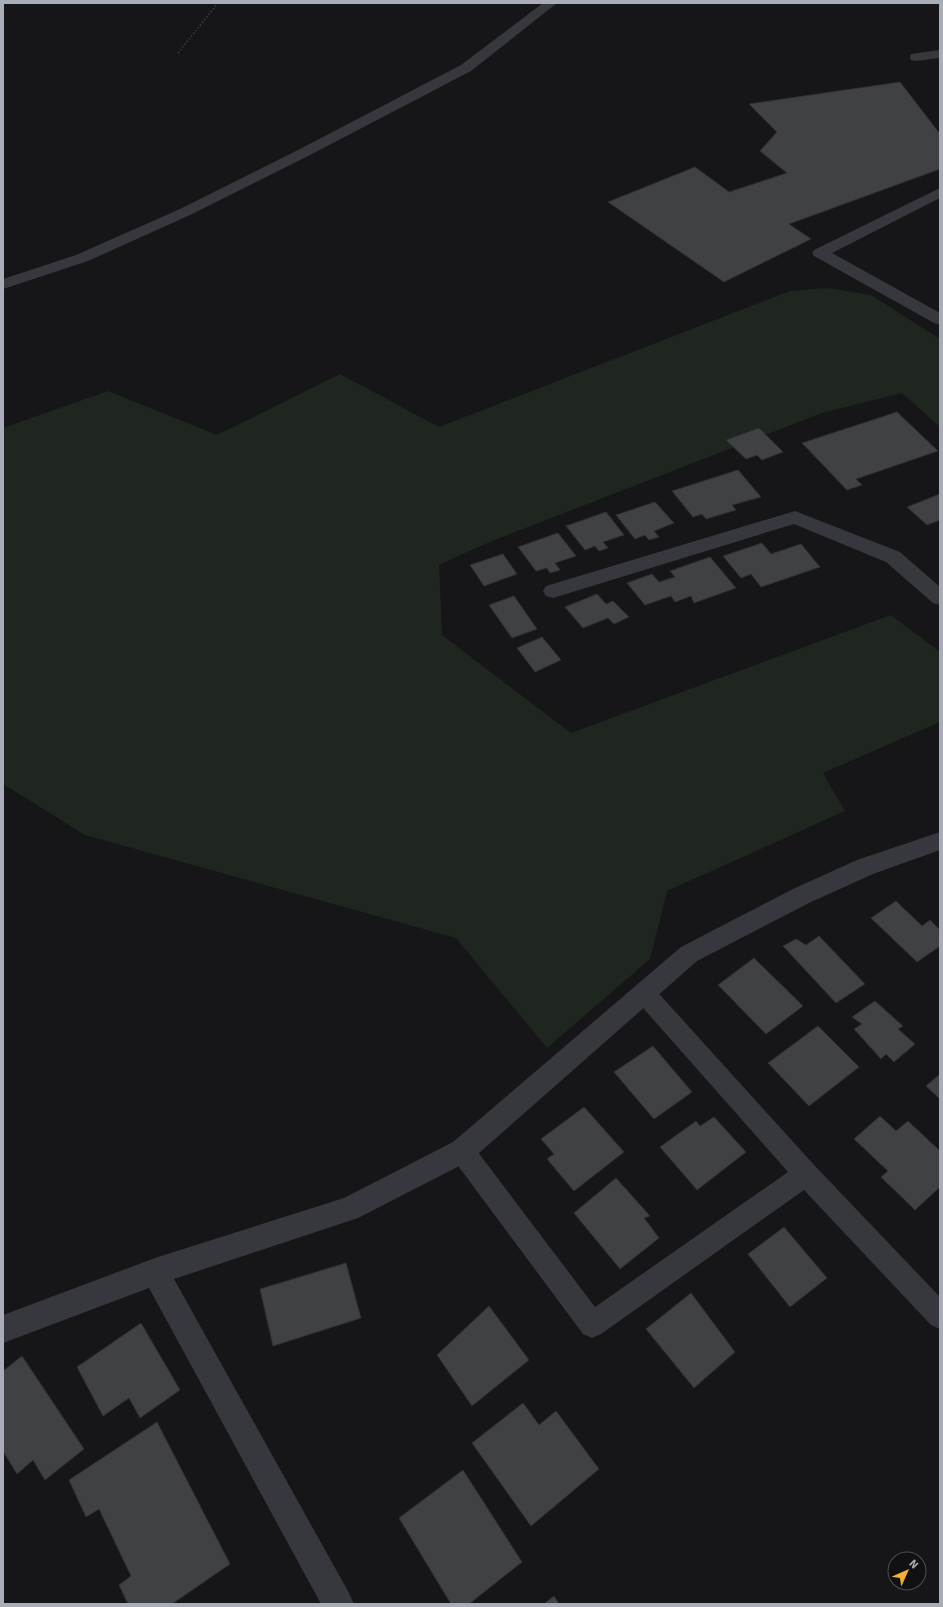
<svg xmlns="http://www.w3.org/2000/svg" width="943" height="1607" font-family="Signika,sans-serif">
  <rect width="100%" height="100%" fill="#161618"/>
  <polygon fill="#1e261f" points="828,288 871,295 940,339 940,427 902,393 822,413 487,543 439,565 442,635 571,733 891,615 940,652 940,722 823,773 845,811 667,891 650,959 547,1048 456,938 85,835 3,784 3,428 108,391 217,435 340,374 439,427 790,291"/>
  <g fill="#404145" stroke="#303034">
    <polygon points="900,82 940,134 940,169 789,224 811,239 724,282 608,202 695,167 729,192 787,173 760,151 777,132 749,104"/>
    <polygon points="897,412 938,451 856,479 862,485 847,490 802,443"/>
    <polygon points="759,428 783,452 762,460 757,455 746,459 726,440"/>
    <polygon points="738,470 761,497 732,505 736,510 706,519 702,514 693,517 672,491"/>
    <polygon points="940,494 940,520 927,525 907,507"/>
    <polygon points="655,502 674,523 654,531 659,537 649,540 645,535 635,539 616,515"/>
    <polygon points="606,512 624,535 603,542 608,548 599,551 595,546 585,550 566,526"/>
    <polygon points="558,533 576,556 555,563 560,570 550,573 547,568 536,571 518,547"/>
    <polygon points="762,543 771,554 801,544 820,567 761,587 751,574 741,578 723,556"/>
    <polygon points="503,554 517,574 484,586 470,565"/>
    <polygon points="710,557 736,588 694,603 691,596 675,602 671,596 645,605 627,583 652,574 659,582 675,577 670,571"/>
    <polygon points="597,594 606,604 613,601 629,617 614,624 608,618 583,628 565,607"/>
    <polygon points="514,596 537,629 512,638 489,605"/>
    <polygon points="542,637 561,660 535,672 517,648"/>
    <polygon points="896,901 922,926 930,920 940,930 940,946 917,962 871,918"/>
    <polygon points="819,936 865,984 836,1003 783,946 796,939 806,945"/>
    <polygon points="754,958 803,1006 766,1034 718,985"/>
    <polygon points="875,1001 903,1026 898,1029 915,1044 894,1062 886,1054 881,1059 854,1029 862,1024 852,1017"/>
    <polygon points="818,1026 859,1067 809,1106 768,1063"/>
    <polygon points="653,1046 692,1092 654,1119 614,1072"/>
    <polygon points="940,1074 940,1099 926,1086"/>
    <polygon points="584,1107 624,1152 574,1191 547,1159 554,1154 541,1139"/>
    <polygon points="880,1116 896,1131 908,1121 940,1151 940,1187 915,1210 881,1177 888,1171 854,1139"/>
    <polygon points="714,1117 746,1152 697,1190 660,1147 696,1121 700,1126"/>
    <polygon points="616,1178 650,1216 644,1218 659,1238 620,1269 574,1213"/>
    <polygon points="784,1227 827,1278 790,1307 748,1254"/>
    <polygon points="346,1263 361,1318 273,1346 260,1289"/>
    <polygon points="691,1293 735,1352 694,1388 646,1329"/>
    <polygon points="489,1306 529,1360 472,1406 437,1355"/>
    <polygon points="141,1323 180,1390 140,1418 129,1398 103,1416 77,1367"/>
    <polygon points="22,1356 84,1449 45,1480 33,1460 17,1474 3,1451 3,1371"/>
    <polygon points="523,1403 539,1425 556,1411 599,1469 531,1526 472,1443"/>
    <polygon points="157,1422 230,1564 172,1604 128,1604 119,1585 131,1576 99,1509 86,1517 69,1480"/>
    <polygon points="463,1470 522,1562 469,1604 451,1604 399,1518"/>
    <polygon points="554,1596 559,1604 544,1604"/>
  </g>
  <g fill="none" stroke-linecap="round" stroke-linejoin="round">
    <polyline stroke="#3d3f44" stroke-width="1.5" stroke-dasharray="1.5 2" stroke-linecap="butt" points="178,53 218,3"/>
    <g fill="#37383d" fill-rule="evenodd">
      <polygon points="940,50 940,58 916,61 911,60 910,57 911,54"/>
      <polygon points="644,983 652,986 815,1166 940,1297 940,1329 931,1325 804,1190 601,1334 592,1338 583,1334 453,1159 450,1151 453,1143 462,1139 471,1143 595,1307 788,1172 636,1000 632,993 636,986"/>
    </g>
    <g fill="#37383d" fill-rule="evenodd">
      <polygon points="543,3 557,3 471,71 310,155 190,215 88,261 3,289 3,279 76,255 180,209 300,149 461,65"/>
      <polygon points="940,188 940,198 832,253 940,313 940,325 934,323 814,256 812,253 814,250"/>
      <polygon points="795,511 900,552 940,587 940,605 933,603 886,562 794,524 553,598 546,596 543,591 546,586"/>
    </g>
    <polygon fill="#37383d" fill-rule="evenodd" points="940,832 940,850 873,874 811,902 697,961 471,1160 358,1218 174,1279 349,1593 354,1604 321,1604 149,1288 3,1343 3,1315 155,1258 344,1198 453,1142 681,947 795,888 857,860"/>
  </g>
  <rect width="943" height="1607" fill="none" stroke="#a8adb8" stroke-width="8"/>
  <g transform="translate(907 1571) rotate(45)"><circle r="19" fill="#111113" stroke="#4d4f55"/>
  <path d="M0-3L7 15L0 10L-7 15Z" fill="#f2b134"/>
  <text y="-6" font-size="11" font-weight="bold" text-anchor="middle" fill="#a8adb8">N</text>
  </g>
</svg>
